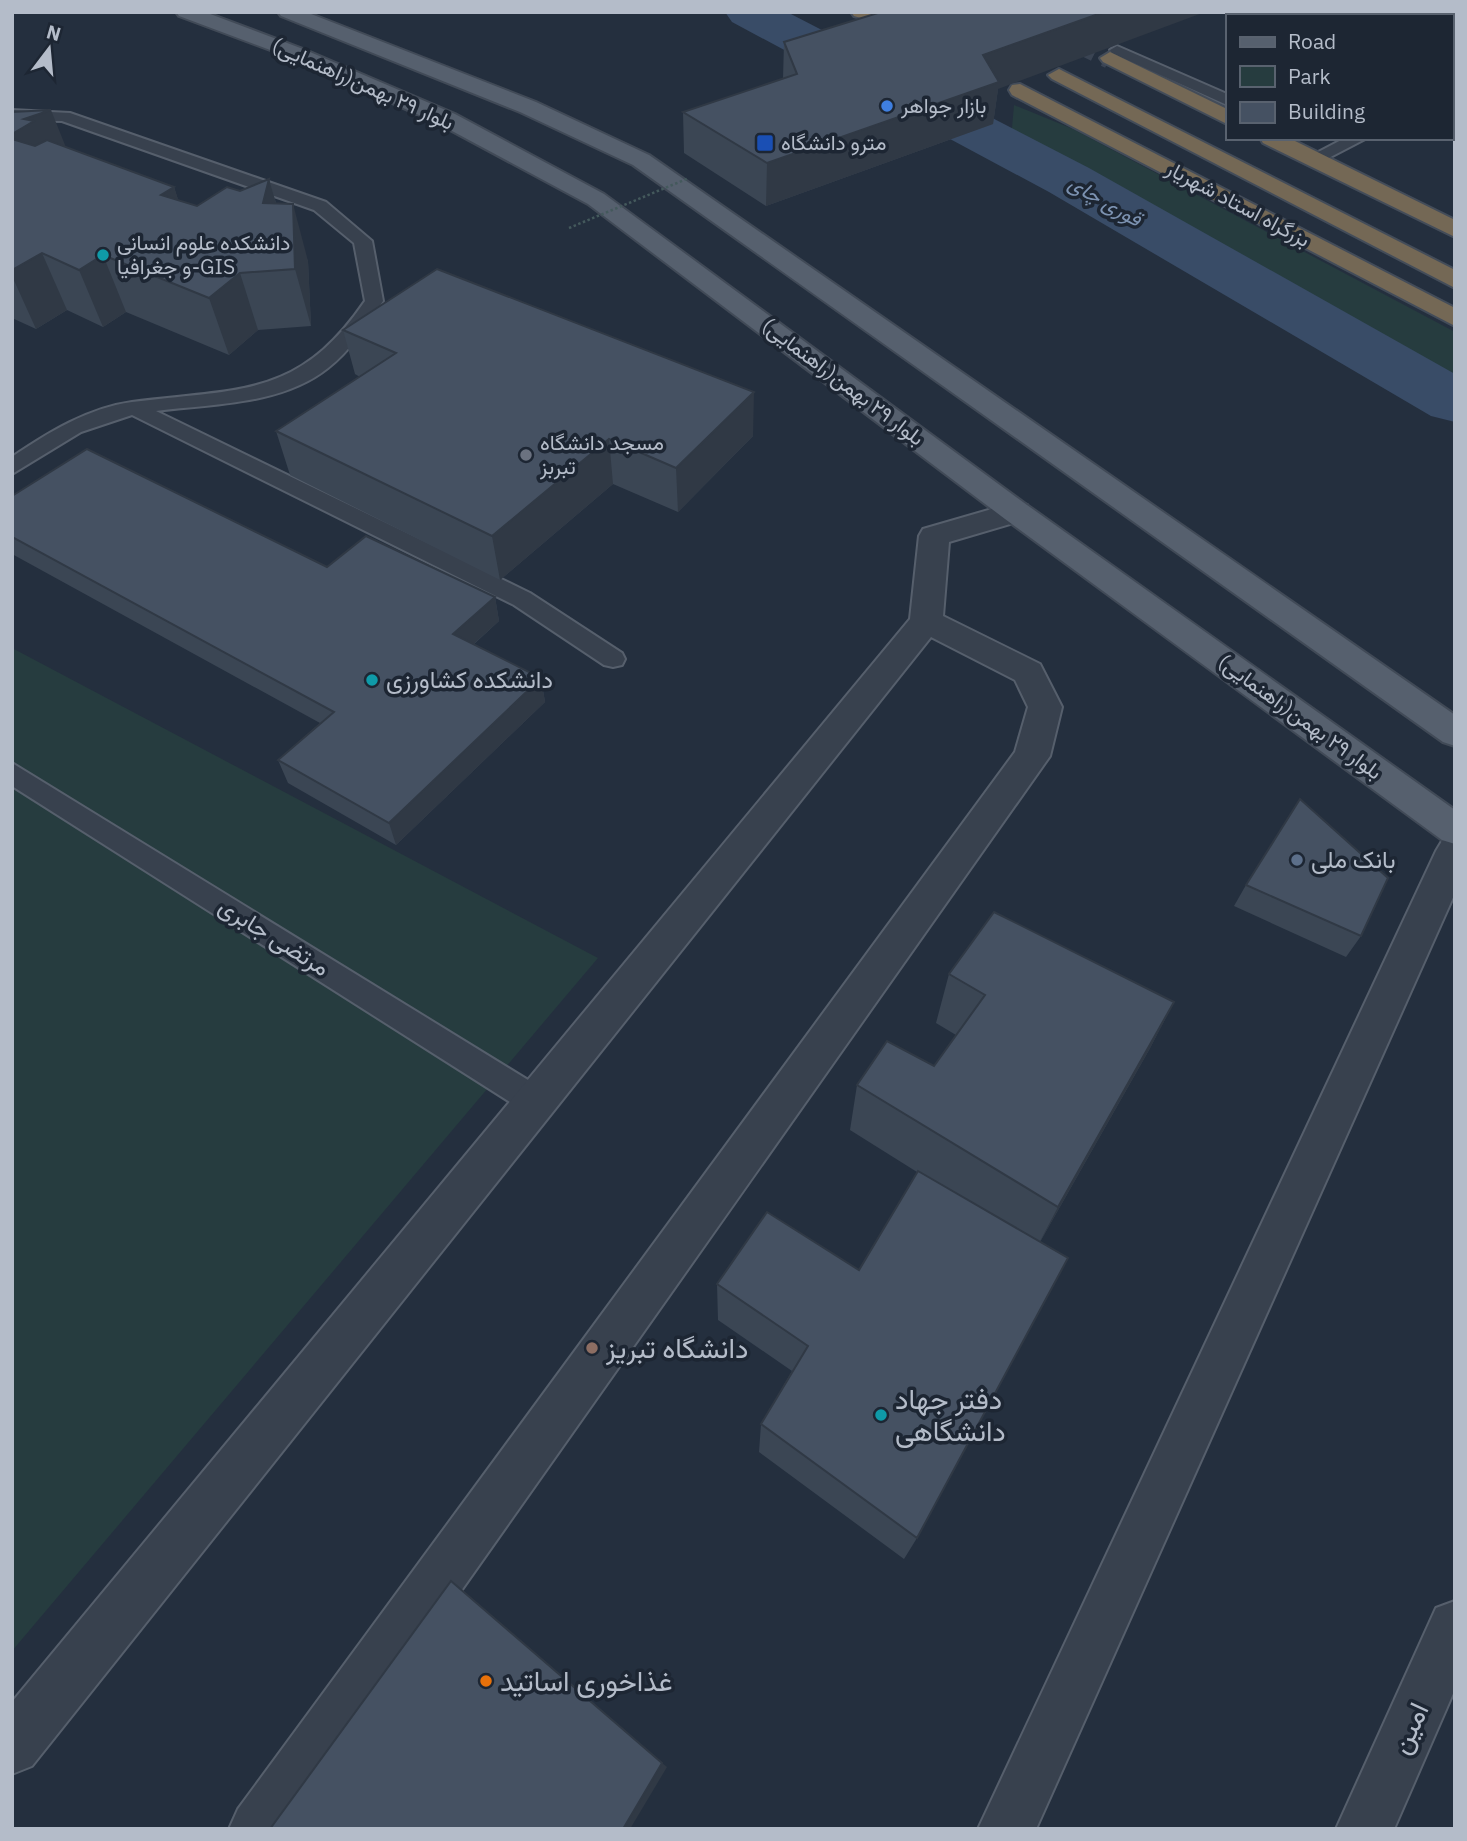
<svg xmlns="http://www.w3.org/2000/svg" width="1467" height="1841" font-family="'IBM Plex Sans',Vazirmatn,sans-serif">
  <rect width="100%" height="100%" fill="#242f3e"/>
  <g fill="#263c3f">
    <polygon points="1014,105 1073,129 1455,332 1455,390 1011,139"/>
    <polygon points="12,648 598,958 12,1651"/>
  </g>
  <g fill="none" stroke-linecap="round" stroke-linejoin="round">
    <polygon fill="#394c67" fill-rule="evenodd" points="725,12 787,12 1089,168 1455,374 1455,422 1431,416 1049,192 732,22"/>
    <polyline stroke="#3a4453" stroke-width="22" stroke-dasharray="22 11" stroke-linecap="butt" points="1017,12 1110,58"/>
    <g stroke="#565f6c" stroke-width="4">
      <g id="lane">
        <polygon points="1117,46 1227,94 1227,105 1112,53 1110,50"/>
        <polygon points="1455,88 1455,99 1451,100 1451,89"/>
        <path d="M12,110L70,113L326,202L372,241L383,301C367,325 351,350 328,368C282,405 212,404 156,411L530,593L622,653L625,659L622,665L613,667L604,665L514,605L132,415L81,432L12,474V457C49,432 88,408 132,402C239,388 298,399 365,301L354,243L314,210L62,121L12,120Z"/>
        <polygon points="1345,138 1367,138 1319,163 1307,163 1305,159"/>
        <polygon points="12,763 546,1091 550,1101 546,1111 535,1115 524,1111 12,786"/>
      </g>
    </g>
    <g stroke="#565f6c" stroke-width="4">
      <g id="street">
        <polygon points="1016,502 1027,505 1031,512 1027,519 949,542 943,616 1040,664 1062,707 1050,756 293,1829 229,1829 238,1809 1015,752 1028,707 1015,680 931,637 32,1766 12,1774 12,1702 910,619 919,536 923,529"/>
        <polygon points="1455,836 1455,893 1036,1829 978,1829 1436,851 1442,841"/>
        <polygon points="1455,1601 1455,1689 1394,1829 1336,1829 1436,1608"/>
      </g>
    </g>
    <g stroke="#414a57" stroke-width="4">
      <g id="primary">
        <polygon points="176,12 205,12 303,49 455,114 604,194 1027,505 1455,810 1455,844 1442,840 1005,519 588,204 439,124 289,57 179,16"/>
        <polygon points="278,12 306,12 536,102 649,155 1455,715 1455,746 1443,742 633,165 520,112 281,16"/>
      </g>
    </g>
    <g stroke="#434c59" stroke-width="4">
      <g id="highway">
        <path d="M851,12C868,12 893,8 905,22L895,28L854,16Z"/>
        <polygon points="1110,52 1227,109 1227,124 1103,62 1100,58"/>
        <polygon points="1059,69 1455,270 1455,288 1052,79 1048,75"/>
        <polygon points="1020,84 1455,308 1455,326 1012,95 1009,90 1012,85"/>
        <polygon points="1260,138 1289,138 1455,220 1455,237 1263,143"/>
      </g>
    </g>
    <use href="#lane" fill="#38414e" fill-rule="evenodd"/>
    <use href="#street" fill="#38414e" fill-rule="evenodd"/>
    <use href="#primary" fill="#56606e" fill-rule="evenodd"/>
    <use href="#highway" fill="#746855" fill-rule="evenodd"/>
    <polyline stroke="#44595c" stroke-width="2.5" stroke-dasharray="2.5 2.5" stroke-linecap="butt" points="569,228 689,178"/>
  </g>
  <g fill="#3b4654">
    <polygon points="784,42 998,89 993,124 766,206 684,153 683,112 783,79"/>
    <polygon points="12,112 66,147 174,187 178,200 197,206 240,191 269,179 276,203 308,261 311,326 258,330 229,355 126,312 103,327 67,310 36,329 12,318"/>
    <polygon points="343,330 753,436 678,512 613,484 500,580 290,475 276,431 360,377 355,374"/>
    <polygon points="12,496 327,567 495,597 499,621 473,645 541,678 545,702 396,845 288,783 278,760 320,723 12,554"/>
    <polygon points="1246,885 1361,936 1346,957 1234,906"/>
    <polygon points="949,974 1174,1002 1149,1050 1040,1242 917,1538 904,1559 759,1452 761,1424 792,1371 718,1320 717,1284 859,1270 917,1172 850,1130 857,1085 934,1066 956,1035 936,1023"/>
  </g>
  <g fill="#303945">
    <polygon points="1104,12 1205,12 998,89 993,124 766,206 767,163 983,55"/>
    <polygon points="51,110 73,165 12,150 12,134 24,119"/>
    <polygon points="269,179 285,235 263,203"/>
    <polygon points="174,187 193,243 161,195"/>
    <polygon points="293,204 308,261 311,326 295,269"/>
    <polygon points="42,253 67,310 36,329 12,276 12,270"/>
    <polygon points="103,255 126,312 103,327 79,270"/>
    <polygon points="240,273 258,330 229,355 209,298"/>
    <polygon points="754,392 753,436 678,512 676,468"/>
    <polygon points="609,439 613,484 500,580 492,536"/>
    <polygon points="495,597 499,621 458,658 453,634"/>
    <polygon points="541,678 545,702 396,845 389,823"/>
    <polygon points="1174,1002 1149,1050 1037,1247 1058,1207"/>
    <polygon points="662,1763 667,1767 630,1829 623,1829"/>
  </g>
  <g fill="#455162" stroke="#303945" stroke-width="2">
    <polygon points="881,12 1104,12 983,55 999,82 767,163 683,112 797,74 784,42"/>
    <polygon points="51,110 24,119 34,121 12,134 12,112"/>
    <polygon points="12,139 35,146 47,140 174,187 161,195 197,206 227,187 240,191 269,179 263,203 293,204 295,269 240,273 209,298 103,255 79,270 42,253 12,270"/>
    <polygon points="437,269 754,392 676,468 609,439 492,536 276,431 396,353 343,330"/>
    <polygon points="87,449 327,567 366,536 495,597 453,634 541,678 389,823 278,760 334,712 12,537 12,496"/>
    <polygon points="1300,799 1388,878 1361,936 1246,885"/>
    <polygon points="994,912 1174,1002 1058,1207 857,1085 887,1041 934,1066 985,995 949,974"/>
    <polygon points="918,1171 1068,1258 917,1538 761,1424 808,1346 717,1284 767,1212 859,1270"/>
    <polygon points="451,1581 662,1763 623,1829 270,1829"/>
  </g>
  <circle fill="#3f7fe0" stroke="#1d2633" stroke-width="2.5" cx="887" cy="106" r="7"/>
  <rect fill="#1a4fb4" stroke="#1d2633" stroke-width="2.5" x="756" y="134" width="18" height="18" rx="3.5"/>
  <g fill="#0f9aa8" stroke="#1d2633" stroke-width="2.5">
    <circle cx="103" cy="255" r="7"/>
    <circle cx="372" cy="680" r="7"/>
    <circle cx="881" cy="1415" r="7"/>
  </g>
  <circle fill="#6b7280" stroke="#1d2633" stroke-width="2.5" cx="526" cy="455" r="7"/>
  <circle fill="#5c6f8a" stroke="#1d2633" stroke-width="2.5" cx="1297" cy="860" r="7"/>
  <circle fill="#8d6e63" stroke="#1d2633" stroke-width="2.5" cx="592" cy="1348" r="7"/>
  <circle fill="#e8710a" stroke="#1d2633" stroke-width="2.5" cx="486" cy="1681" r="7"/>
  <g text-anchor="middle" stroke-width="7" stroke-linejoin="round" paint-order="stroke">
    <g font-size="21" fill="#b4bcc9" stroke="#1d2633">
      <text transform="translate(363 84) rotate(24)" y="7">بلوار ٢٩ بهمن(راهنمایی)</text>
      <text transform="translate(1238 204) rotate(28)" y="7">بزرگراه استاد شهریار</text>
      <text transform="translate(843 382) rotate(37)" y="7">بلوار ٢٩ بهمن(راهنمایی)</text>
      <text transform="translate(1300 717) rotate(36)" y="7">بلوار ٢٩ بهمن(راهنمایی)</text>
    </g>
    <g font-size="21" fill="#b4bcc9" stroke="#1d2633" text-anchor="start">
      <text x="901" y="113">بازار جواهر</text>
      <text x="781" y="150">مترو دانشگاه</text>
      <text x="117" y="250">دانشکده علوم انسانی<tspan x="117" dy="24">و جغرافیا-GIS</tspan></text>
      <text x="540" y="450">مسجد دانشگاه<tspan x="540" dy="24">تبربز</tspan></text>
    </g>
    <g font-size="21" font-style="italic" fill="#7c92b1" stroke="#1d2633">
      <text transform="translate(1105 201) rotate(30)" y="7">قوری چای</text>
    </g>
    <g font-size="24" fill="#b4bcc9" stroke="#1d2633" text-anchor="start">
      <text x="386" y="688">دانشکده کشاورزی</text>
      <text x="1311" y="868">بانک ملی</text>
    </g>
    <g font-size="24" fill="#b4bcc9" stroke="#1d2633">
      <text transform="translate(274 937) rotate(32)" y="8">مرتضی جابری</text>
    </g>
    <g font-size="28" fill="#b4bcc9" stroke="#1d2633" text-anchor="start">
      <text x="606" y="1358">دانشگاه تبریز</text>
      <text x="895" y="1409">دفتر جهاد<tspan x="895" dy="32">دانشگاهی</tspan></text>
      <text x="500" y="1691">غذاخوری اساتید</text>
    </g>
    <g font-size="28" fill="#b4bcc9" stroke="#1d2633">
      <text transform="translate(1409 1728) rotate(-65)" y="10">امین</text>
    </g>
  </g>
  <rect width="1467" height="1841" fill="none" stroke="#b4bcc9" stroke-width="28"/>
  <rect x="1226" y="14" width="228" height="126" fill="#1d2633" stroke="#59626f" stroke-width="2"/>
  <rect x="1240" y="37" width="35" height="10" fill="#56606e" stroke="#59626f" stroke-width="2"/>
  <text x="1288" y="49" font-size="21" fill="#b4bcc9">Road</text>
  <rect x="1240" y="66" width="35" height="21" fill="#263c3f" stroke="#59626f" stroke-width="2"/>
  <text x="1288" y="84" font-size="21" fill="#b4bcc9">Park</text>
  <rect x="1240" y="102" width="35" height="21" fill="#455162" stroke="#59626f" stroke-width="2"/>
  <text x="1288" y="119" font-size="21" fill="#b4bcc9">Building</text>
  <g transform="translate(49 49) rotate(16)" stroke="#1d2633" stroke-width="5" paint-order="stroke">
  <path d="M0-5L12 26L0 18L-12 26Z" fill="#b4bcc9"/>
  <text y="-10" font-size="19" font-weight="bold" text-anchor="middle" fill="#b4bcc9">N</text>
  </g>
</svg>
